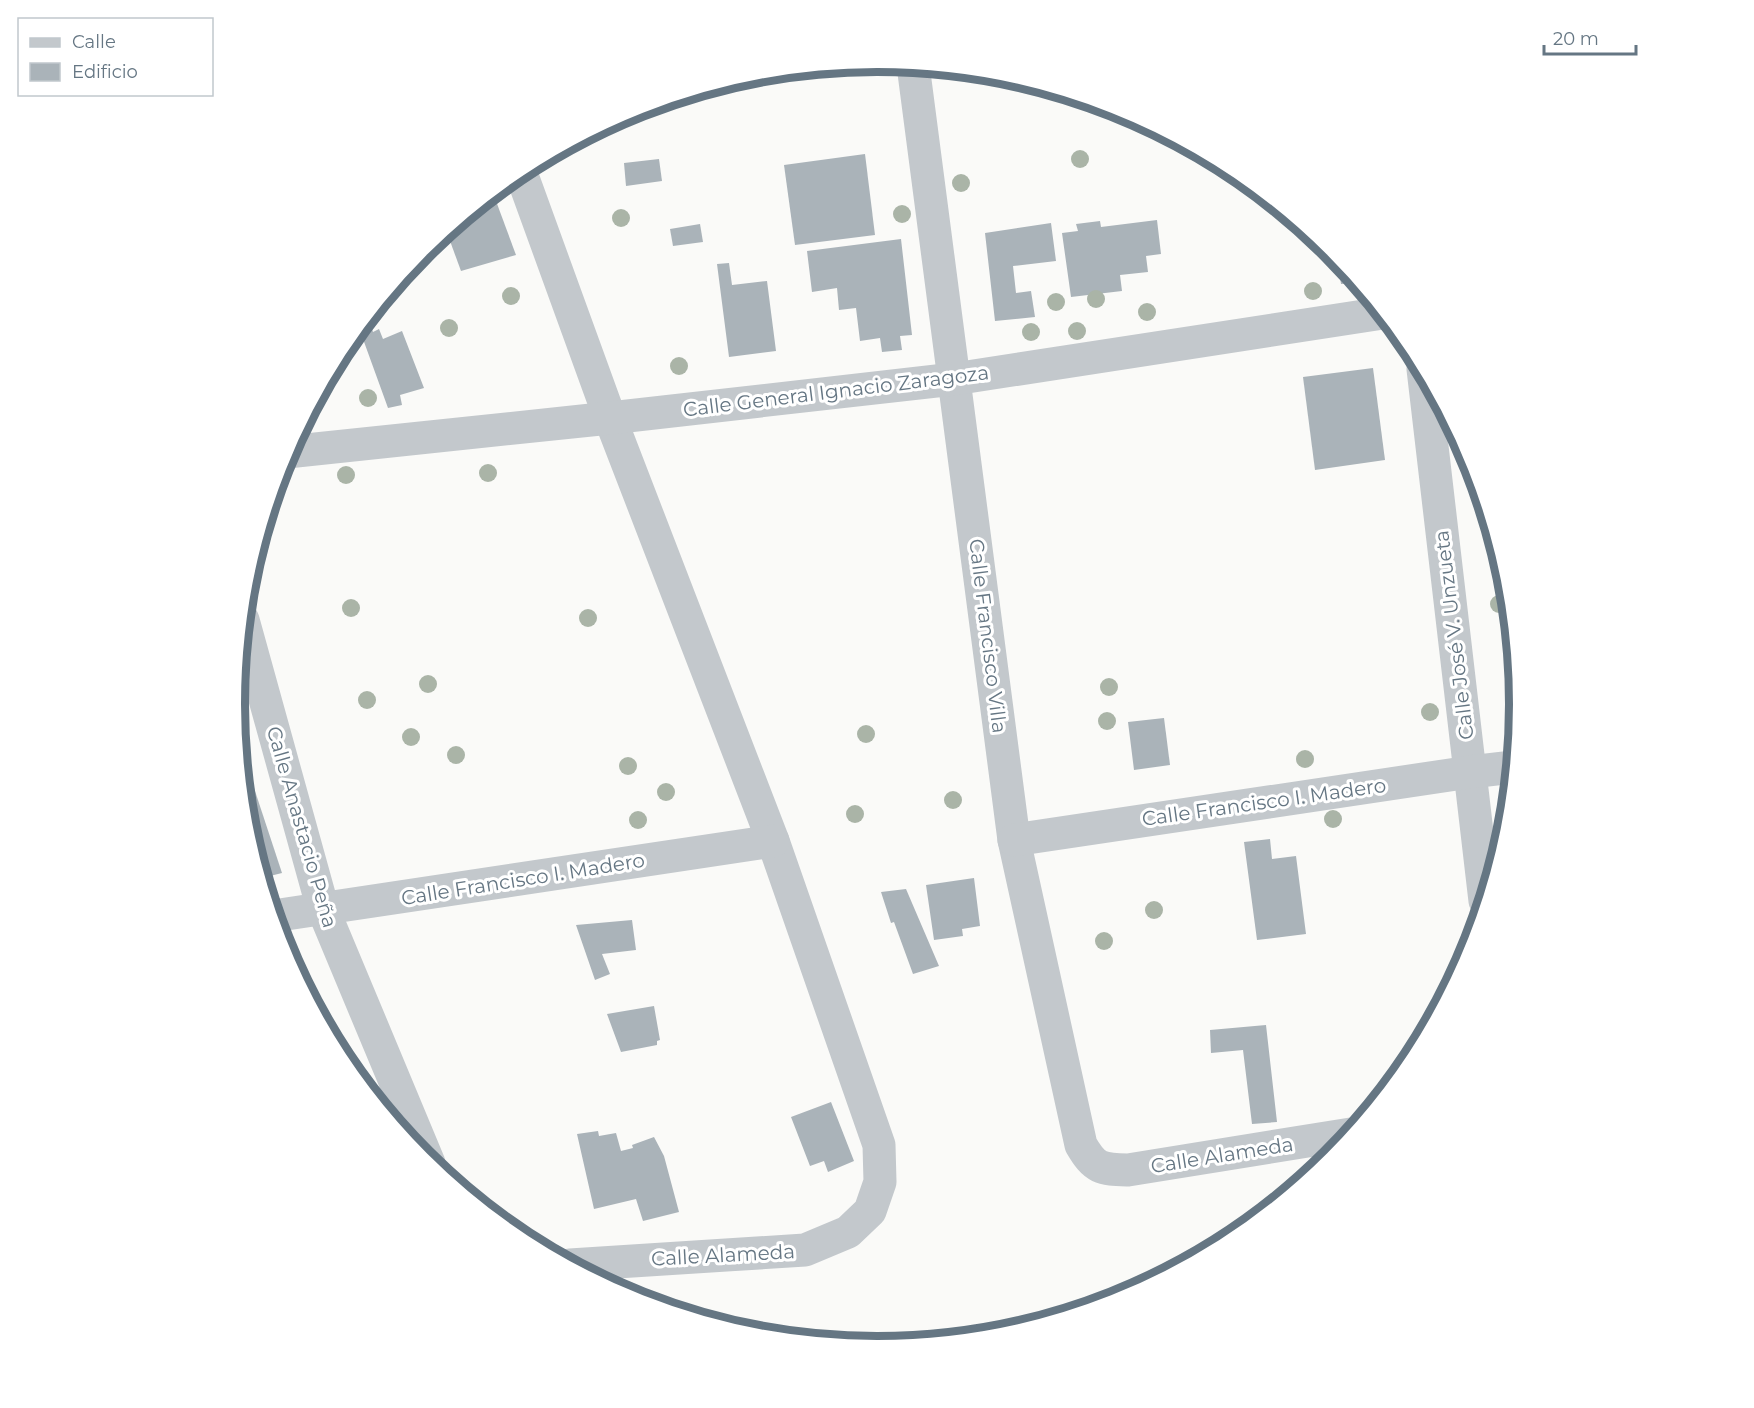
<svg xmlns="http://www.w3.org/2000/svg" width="1754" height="1408" font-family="Montserrat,sans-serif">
  <rect width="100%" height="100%" fill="#fafaf8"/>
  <g fill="#aab3b9">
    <polygon points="865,154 875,235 795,245 784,165"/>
    <polygon points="659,159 662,181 626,186 624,163"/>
    <polygon points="496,201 516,255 461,271 446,230 479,204"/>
    <polygon points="1157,220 1161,254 1146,256 1148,272 1120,275 1122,291 1071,297 1062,233 1078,231 1076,224 1100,221 1101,227"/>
    <polygon points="1051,223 1056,261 1013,266 1016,293 1031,291 1035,317 995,321 985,233"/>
    <polygon points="700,224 703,242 673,246 670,229"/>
    <polygon points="901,239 912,335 900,336 902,350 882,352 880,338 860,341 856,308 839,310 837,288 812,292 807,251"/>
    <polygon points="1337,257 1346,268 1358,283 1341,284"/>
    <polygon points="729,263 732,285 767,281 776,351 729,357 717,264"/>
    <polygon points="368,317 373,332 379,329 383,339 402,331 424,388 400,395 402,405 388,408 359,328"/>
    <polygon points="1373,368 1385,460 1315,470 1303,377"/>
    <polygon points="1164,718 1170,765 1134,770 1128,722"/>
    <polygon points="254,788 282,873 262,878 247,829 243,789"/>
    <polygon points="1270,839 1272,859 1296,856 1306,934 1257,940 1244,842"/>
    <polygon points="974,878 980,926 962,929 963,936 934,940 926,885"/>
    <polygon points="906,889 939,966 913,974 894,922 891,923 881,892"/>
    <polygon points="632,920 636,950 602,954 610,974 595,980 576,925"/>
    <polygon points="654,1006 660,1040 657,1041 657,1045 621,1052 607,1014"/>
    <polygon points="1266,1025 1277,1122 1252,1124 1243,1050 1211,1053 1210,1030"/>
    <polygon points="831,1102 854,1161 828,1172 824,1161 810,1166 791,1117"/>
    <polygon points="598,1131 599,1136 616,1133 621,1151 633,1148 632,1145 654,1137 664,1156 679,1212 643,1221 636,1199 594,1209 577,1134"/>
  </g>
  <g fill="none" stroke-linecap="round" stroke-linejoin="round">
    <g stroke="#c3c8cc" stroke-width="33">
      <path d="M913,65L1014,840L1081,1145C1095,1169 1101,1169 1128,1170L1351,1134"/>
      <polyline points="520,170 610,418 773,841 879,1145 880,1182 870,1211 848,1232 805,1250 570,1265"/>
      <polyline points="1423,369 1485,901"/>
      <polyline points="287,452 610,418 954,379 1383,313"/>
      <polyline points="243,620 323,909 429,1163"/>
      <polyline points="1014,840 1470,772 1513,767"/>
      <polyline points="273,916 773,841"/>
    </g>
  </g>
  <g fill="#aab4a7">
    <circle cx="1080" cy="159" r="9"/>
    <circle cx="961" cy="183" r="9"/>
    <circle cx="902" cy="214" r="9"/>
    <circle cx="621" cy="218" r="9"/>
    <circle cx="1313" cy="291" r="9"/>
    <circle cx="511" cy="296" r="9"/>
    <circle cx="1096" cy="299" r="9"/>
    <circle cx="1056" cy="302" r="9"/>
    <circle cx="1147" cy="312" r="9"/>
    <circle cx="449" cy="328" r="9"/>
    <circle cx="1077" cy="331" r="9"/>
    <circle cx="1031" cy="332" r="9"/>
    <circle cx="679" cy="366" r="9"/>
    <circle cx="368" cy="398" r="9"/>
    <circle cx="488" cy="473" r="9"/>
    <circle cx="346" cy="475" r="9"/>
    <circle cx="1499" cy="604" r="9"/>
    <circle cx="351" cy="608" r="9"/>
    <circle cx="588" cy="618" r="9"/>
    <circle cx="428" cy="684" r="9"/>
    <circle cx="1109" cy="687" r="9"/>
    <circle cx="367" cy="700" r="9"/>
    <circle cx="1430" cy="712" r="9"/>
    <circle cx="1107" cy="721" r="9"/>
    <circle cx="866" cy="734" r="9"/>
    <circle cx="411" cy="737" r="9"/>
    <circle cx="456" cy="755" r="9"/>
    <circle cx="1305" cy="759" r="9"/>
    <circle cx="628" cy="766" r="9"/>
    <circle cx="666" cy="792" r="9"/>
    <circle cx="953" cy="800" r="9"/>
    <circle cx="855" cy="814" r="9"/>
    <circle cx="1333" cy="819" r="9"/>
    <circle cx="638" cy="820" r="9"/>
    <circle cx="1154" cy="910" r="9"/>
    <circle cx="1104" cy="941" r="9"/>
  </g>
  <g text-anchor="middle" stroke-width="6" stroke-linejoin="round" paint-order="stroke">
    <g font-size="20" fill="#657683" stroke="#fff">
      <text transform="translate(836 391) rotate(-7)" y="7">Calle General Ignacio Zaragoza</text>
      <text transform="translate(1454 635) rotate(-97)" y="7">Calle José V. Unzueta</text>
      <text transform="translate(988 636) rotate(83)" y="7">Calle Francisco Villa</text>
      <text transform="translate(1264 802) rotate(-8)" y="7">Calle Francisco I. Madero</text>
      <text transform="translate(302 827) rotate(74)" y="7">Calle Anastacio Peña</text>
      <text transform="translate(523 879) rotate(-9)" y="7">Calle Francisco I. Madero</text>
      <text transform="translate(1222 1155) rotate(-9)" y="7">Calle Alameda</text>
      <text transform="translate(723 1255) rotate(-3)" y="7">Calle Alameda</text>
    </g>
  </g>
  <path d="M0 0H1754V1408H0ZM245 704a632 632 0 1 1 1264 0a632 632 0 1 1-1264 0Z" fill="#fff" fill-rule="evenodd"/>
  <path fill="none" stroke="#657683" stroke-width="8" d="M245 704a632 632 0 1 1 1264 0a632 632 0 1 1-1264 0Z"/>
  <rect x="18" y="18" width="195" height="78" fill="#ffffff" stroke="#c1c8cd" stroke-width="1.5"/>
  <rect x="30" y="38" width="30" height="9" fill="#c3c8cc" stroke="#c1c8cd" stroke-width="1.5"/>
  <text x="72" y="48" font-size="18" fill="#657683">Calle</text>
  <rect x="30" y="63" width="30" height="18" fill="#aab3b9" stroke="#c1c8cd" stroke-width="1.5"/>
  <text x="72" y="78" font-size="18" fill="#657683">Edificio</text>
  <path d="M1544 45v9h92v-9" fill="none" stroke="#657683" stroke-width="3"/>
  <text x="1553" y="45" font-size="18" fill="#657683" stroke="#ffffff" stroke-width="4.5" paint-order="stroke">20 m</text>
</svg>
